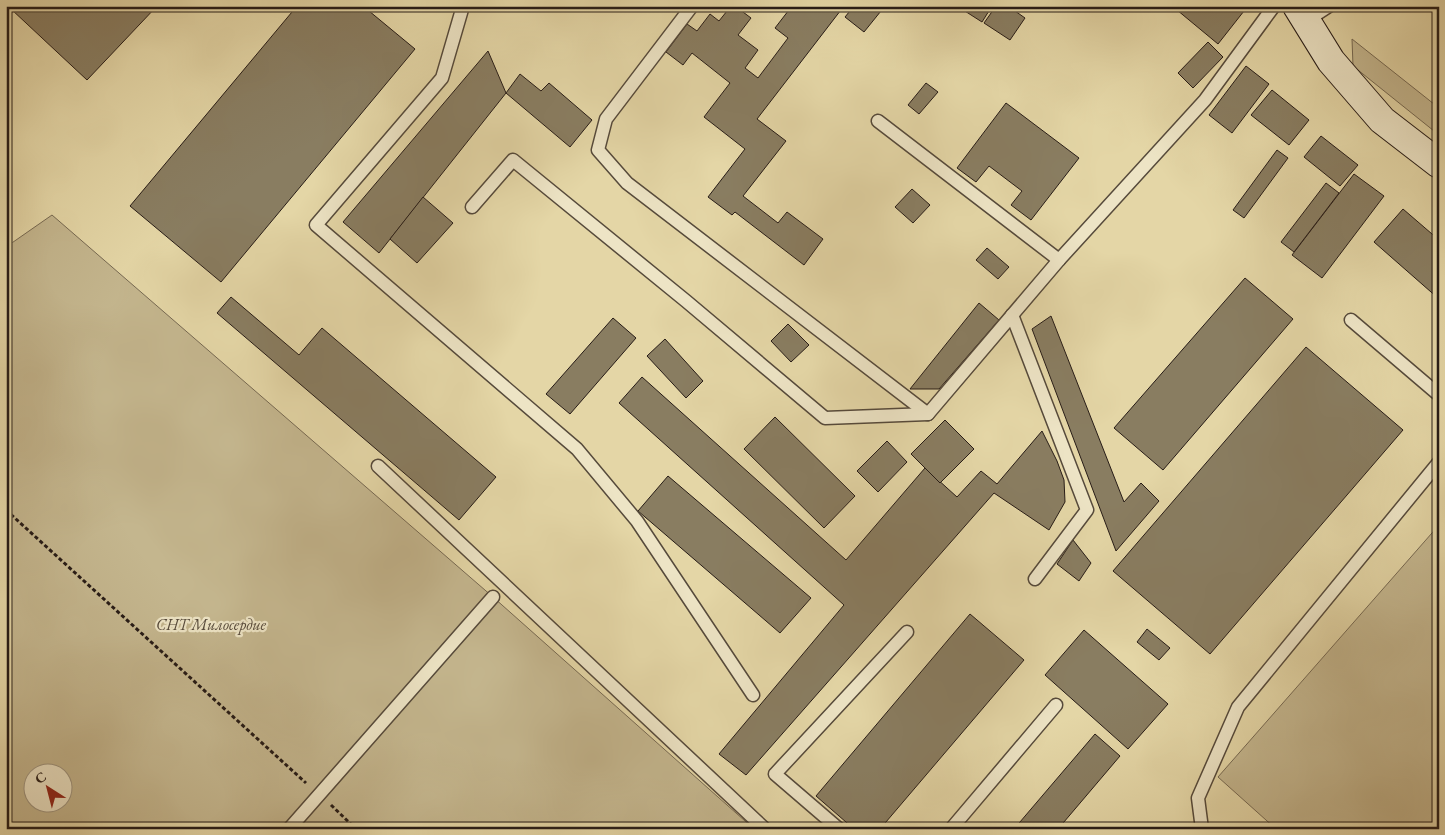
<svg xmlns="http://www.w3.org/2000/svg" width="1445" height="835" font-family="'EB Garamond',serif">
  <rect width="100%" height="100%" fill="#e4d6a6"/>
  <filter id="stains"><feTurbulence type="fractalNoise" baseFrequency=".004" numOctaves="4"/><feColorMatrix values="0 0 0 0 .2 0 0 0 0 .09 0 0 0 0 .02 0 0 0 .5 -.17"/></filter>
  <radialGradient id="worn" r=".72"><stop offset=".6" stop-color="#630" stop-opacity="0"/><stop offset="1" stop-color="#630" stop-opacity=".3"/></radialGradient>
  <g fill="#c4b68e" stroke="#766952" fill-rule="evenodd">
    <polygon points="1352,39 1439,108 1439,135 1353,66"/>
    <path d="M52,215L493,597L754,829H6V247ZM32,772H62V802H32Z"/>
    <polygon points="1439,525 1439,829 1276,829 1218,777"/>
  </g>
  <g fill="#897d61" stroke="#271c17">
    <polygon points="14,6 157,6 87,80 11,9"/>
    <polygon points="297,6 363,6 415,49 221,282 130,206"/>
    <polygon points="731,6 735,6 751,18 738,35 758,50 745,68 758,78 788,38 775,28 792,6 844,6 757,119 786,141 743,196 778,223 787,212 823,239 804,265 735,212 732,215 708,197 745,149 704,117 730,83 692,53 683,65 666,52 687,24 697,31 710,14 719,21"/>
    <polygon points="854,6 885,6 864,32 845,17"/>
    <polygon points="957,6 992,6 982,22"/>
    <polygon points="996,6 1008,6 1025,18 1010,40 984,23"/>
    <polygon points="1180,6 1237,6 1244,11 1218,44 1177,10"/>
    <polygon points="1208,42 1223,57 1193,88 1178,73"/>
    <polygon points="488,51 506,93 379,253 343,222"/>
    <polygon points="1246,66 1269,84 1232,133 1209,115"/>
    <polygon points="520,74 541,91 549,83 592,120 570,147 506,93"/>
    <polygon points="926,83 938,92 919,114 908,105"/>
    <polygon points="1272,90 1309,120 1289,145 1251,115"/>
    <polygon points="1006,103 1079,158 1031,220 1011,205 1022,191 989,166 976,182 957,168"/>
    <polygon points="1321,136 1358,165 1340,186 1304,157"/>
    <polygon points="1277,150 1288,158 1244,218 1233,210"/>
    <polygon points="1354,174 1384,196 1322,278 1292,255"/>
    <polygon points="1326,183 1339,193 1294,252 1281,242"/>
    <polygon points="912,189 930,205 913,223 895,207"/>
    <polygon points="423,197 453,223 417,263 390,239"/>
    <polygon points="1403,209 1439,240 1439,299 1374,242"/>
    <polygon points="987,248 1009,267 998,279 976,260"/>
    <polygon points="1245,278 1293,319 1163,470 1114,428"/>
    <polygon points="231,297 299,355 322,328 496,477 459,520 217,313"/>
    <polygon points="979,303 999,320 939,389 910,389"/>
    <polygon points="1051,316 1124,502 1141,483 1159,501 1116,551 1032,329"/>
    <polygon points="613,318 636,338 570,414 546,394"/>
    <polygon points="788,324 809,345 791,362 771,341"/>
    <polygon points="665,339 703,381 686,398 647,356"/>
    <polygon points="1306,347 1403,430 1210,654 1113,571"/>
    <polygon points="642,377 846,560 925,468 957,497 981,471 997,484 1042,431 1057,461 1064,480 1065,502 1049,530 994,493 746,775 719,754 844,605 619,403"/>
    <polygon points="775,417 855,496 824,528 744,449"/>
    <polygon points="945,420 974,449 940,483 911,454"/>
    <polygon points="887,441 907,462 878,492 857,471"/>
    <polygon points="668,476 811,598 780,633 638,511"/>
    <polygon points="1073,540 1091,563 1079,581 1057,564"/>
    <polygon points="970,614 1024,660 880,829 854,829 816,796"/>
    <polygon points="1147,629 1170,648 1159,660 1137,642"/>
    <polygon points="1084,630 1168,704 1128,749 1045,675"/>
    <polygon points="1095,734 1120,756 1058,829 1014,829"/>
  </g>
  <g fill="none" stroke-linecap="round" stroke-linejoin="round">
    <g stroke="#564a3b" stroke-width="15">
      <g id="lane">
        <polyline points="463,6 442,78 316,225 577,449 637,521 753,695"/>
        <polyline points="692,6 606,119 598,150 627,183 928,414"/>
        <polyline points="1306,21 1329,6"/>
        <polyline points="878,121 1059,260 1205,100 1274,6"/>
        <polyline points="472,207 513,160 686,301 825,418 928,414 1059,260"/>
        <polyline points="1012,315 1087,510 1035,579"/>
        <polyline points="1351,320 1439,395"/>
        <polyline points="378,466 765,829"/>
        <polyline points="289,829 493,597"/>
        <polyline points="839,829 775,774 907,632"/>
        <polyline points="951,829 1056,705"/>
        <polyline points="1202,829 1198,798 1238,707 1439,462"/>
      </g>
    </g>
    <g stroke="#271c17" stroke-width="30">
      <polyline id="secondary" points="1297,6 1331,61 1382,120 1439,164"/>
    </g>
    <g stroke="#271c17" stroke-width="3" stroke-dasharray="4 2.5" stroke-linecap="butt">
      <polyline points="6,510 306,783"/>
      <polyline points="331,805 356,829"/>
    </g>
    <use href="#lane" stroke="#ede4c5" stroke-width="12"/>
    <use href="#secondary" stroke="#ede4c5" stroke-width="28"/>
  </g>
  <g text-anchor="middle" stroke-width="4.5" stroke-linejoin="round" paint-order="stroke">
    <g font-size="16" font-style="italic" fill="#564a3b" stroke="#ede4c5">
      <text x="211" y="630">СНТ Милосердие</text>
    </g>
  </g>
  <rect width="1445" height="835" fill="none" stroke="#e4d6a6" stroke-width="25"/>
  <rect x="8" y="8" width="1430" height="820" fill="none" stroke="#271c17" stroke-width="2.5"/>
  <rect x="12" y="12" width="1420" height="810" fill="none" stroke="#271c17"/>
  <g transform="translate(48 788) rotate(324)"><circle r="24" fill="#ede4c5" stroke="#9e947f"/>
  <path d="M0-4L9 19L0 12L-9 19Z" fill="#8f2418"/>
  <text y="-8" font-size="14" font-weight="bold" text-anchor="middle" fill="#271c17">С</text>
  </g>
  <rect width="100%" height="100%" filter="url(#stains)"/>
  <rect width="100%" height="100%" fill="url(#worn)"/>
</svg>
